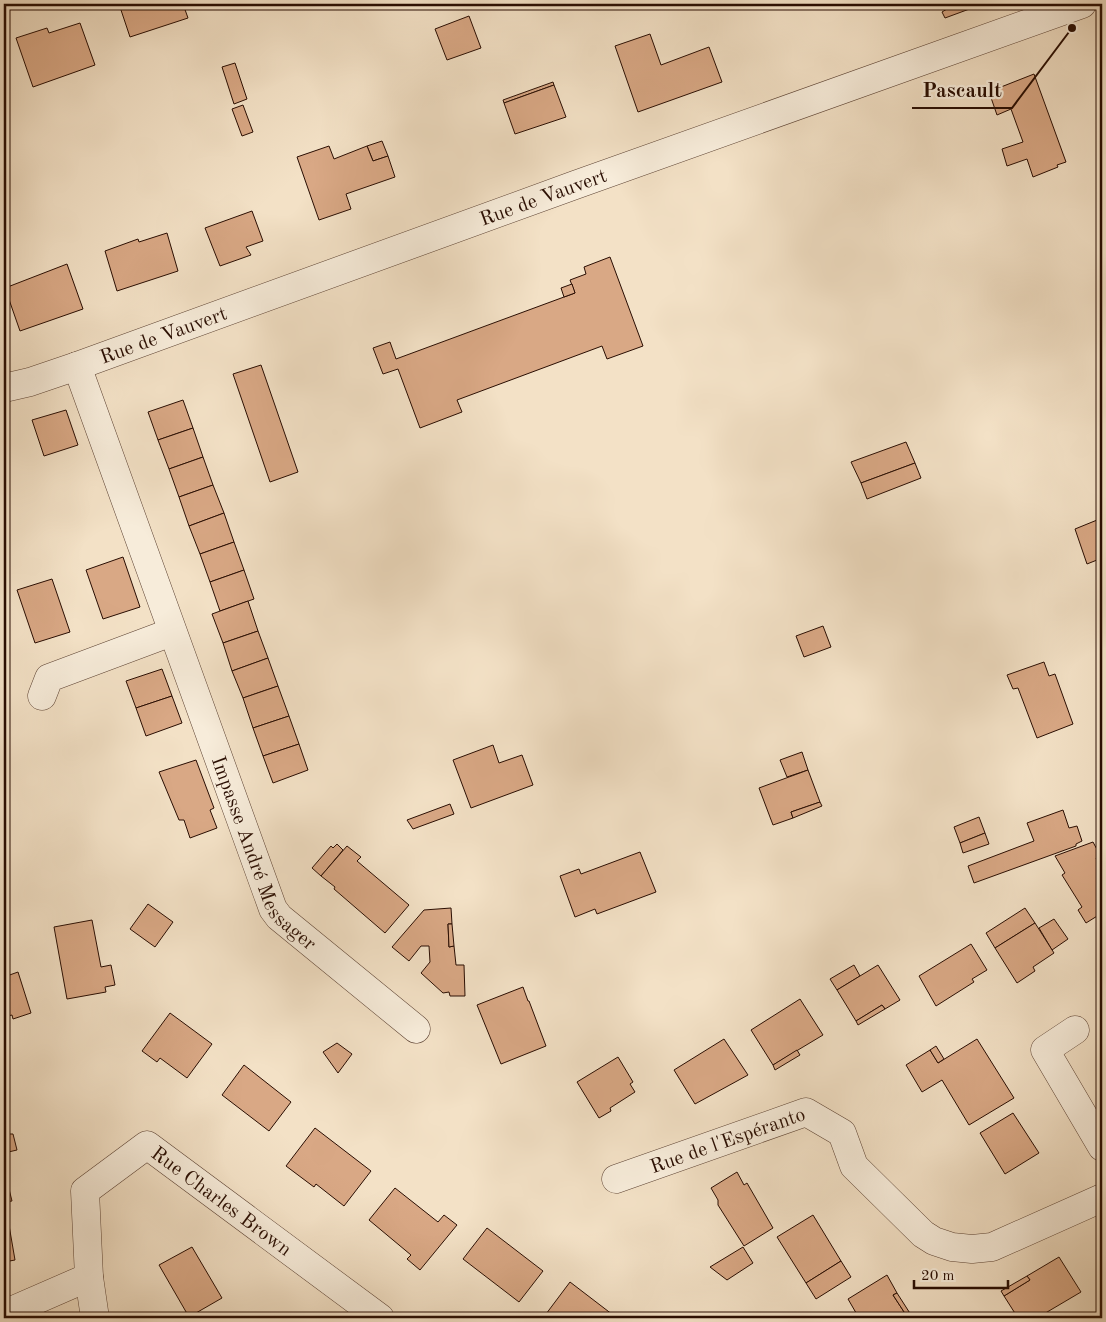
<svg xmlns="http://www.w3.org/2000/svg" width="1106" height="1322" font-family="'Old Standard TT',serif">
  <rect width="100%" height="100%" fill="#f3e1c6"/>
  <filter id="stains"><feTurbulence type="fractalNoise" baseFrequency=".004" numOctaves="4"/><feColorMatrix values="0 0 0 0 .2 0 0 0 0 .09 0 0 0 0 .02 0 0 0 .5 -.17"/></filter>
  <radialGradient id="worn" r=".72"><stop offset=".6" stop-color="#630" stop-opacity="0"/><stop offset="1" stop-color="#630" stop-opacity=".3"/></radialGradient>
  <g fill="#d9a885" stroke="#290d02">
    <polygon points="119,4 183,4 188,18 130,37"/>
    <polygon points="945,4 983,4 945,18 942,12 947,9"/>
    <polygon points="469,16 481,48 447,60 435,29"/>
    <polygon points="80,23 95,65 33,87 16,38 47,28 49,33"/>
    <polygon points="650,34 661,65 709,47 722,82 638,112 615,46"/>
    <polygon points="235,63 247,99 234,104 222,67"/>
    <polygon points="1034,74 1066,162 1057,165 1058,167 1033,177 1027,159 1007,166 1002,149 1023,142 1011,109 997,115 988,89 1001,85 1001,87"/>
    <polygon points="553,82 554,85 504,103 503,100"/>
    <polygon points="554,85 566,117 515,134 504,103"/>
    <polygon points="243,105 253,132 242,136 232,109"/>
    <polygon points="382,141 388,156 373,161 367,146"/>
    <polygon points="329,146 334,159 367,146 373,161 388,156 395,177 346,194 351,209 319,220 297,157"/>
    <polygon points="252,211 263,241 246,247 251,255 220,266 205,228"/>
    <polygon points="167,233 178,271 117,291 105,251 138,239 139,242"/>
    <polygon points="610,257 643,346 607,359 602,346 457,400 462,412 420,428 398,369 383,374 373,348 390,342 396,359 564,297 575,293 570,280 586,274 584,267"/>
    <polygon points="67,264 83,309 20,331 5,288"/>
    <polygon points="572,284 575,293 564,297 561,288"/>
    <polygon points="261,365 298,472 270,482 233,374"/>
    <polygon points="183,400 193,428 158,440 148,412"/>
    <polygon points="66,410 78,445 44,456 32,420"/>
    <polygon points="193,428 203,457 169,469 158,440"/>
    <polygon points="906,442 915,463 861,483 851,462"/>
    <polygon points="203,457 213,485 179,497 169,469"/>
    <polygon points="915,463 921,478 867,499 861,483"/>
    <polygon points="213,485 224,513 189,526 179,497"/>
    <polygon points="224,513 234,542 200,554 189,526"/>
    <polygon points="1102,518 1102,558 1087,564 1075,529"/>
    <polygon points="234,542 244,570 210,582 200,554"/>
    <polygon points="123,557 140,607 103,619 86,570"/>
    <polygon points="244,570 254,599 220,611 210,582"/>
    <polygon points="52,579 70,632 35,643 17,590"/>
    <polygon points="248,601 258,631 223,643 212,614"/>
    <polygon points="823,626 831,647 804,657 796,636"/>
    <polygon points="258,631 268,658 232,671 223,643"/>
    <polygon points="268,658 278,686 243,698 232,671"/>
    <polygon points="1044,662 1049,676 1055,674 1073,724 1037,738 1018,688 1013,689 1007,675"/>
    <polygon points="162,669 172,696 136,708 126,681"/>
    <polygon points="278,686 289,716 253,728 243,698"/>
    <polygon points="172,696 182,723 146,736 136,708"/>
    <polygon points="289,716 299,744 263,756 253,728"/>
    <polygon points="299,744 308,770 273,783 263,756"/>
    <polygon points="493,745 499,763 522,755 533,785 471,808 453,760"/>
    <polygon points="802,752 808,770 787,777 780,760"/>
    <polygon points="196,760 214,808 210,810 217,828 190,838 184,820 179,820 159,772"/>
    <polygon points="808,770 820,802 791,812 793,818 773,825 759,788"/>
    <polygon points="820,802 822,806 793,818 791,812"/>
    <polygon points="450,804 454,814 413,829 407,820"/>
    <polygon points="1063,810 1069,828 1077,826 1082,841 1076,844 1076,846 974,883 968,866 1034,841 1027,823"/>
    <polygon points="979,817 985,833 960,843 954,827"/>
    <polygon points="985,833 989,844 963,853 960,843"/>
    <polygon points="1093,842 1100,855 1096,858 1102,869 1102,913 1086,923 1078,910 1082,907 1062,875 1065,873 1055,856"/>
    <polygon points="337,844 343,850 321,876 312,868 331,846 333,848"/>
    <polygon points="347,846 361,857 357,861 409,905 385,933 334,889 335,887 321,876"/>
    <polygon points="640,852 656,892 597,914 595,909 575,917 560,876 579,869 581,874"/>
    <polygon points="148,904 173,922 155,947 130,929"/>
    <polygon points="451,908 452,924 448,924 449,947 454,946 456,965 464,965 465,996 450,996 449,992 443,993 421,973 430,962 429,946 421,946 409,961 392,947 424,910"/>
    <polygon points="1025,908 1035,923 995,948 986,933"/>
    <polygon points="1054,919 1068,939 1052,950 1039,928"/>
    <polygon points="92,920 101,967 111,965 115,985 105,987 106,992 67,999 54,927"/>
    <polygon points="1035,923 1054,953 1033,967 1035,971 1017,983 995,948"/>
    <polygon points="448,924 452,924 454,946 449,947"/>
    <polygon points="971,944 987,970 972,979 974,982 936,1006 919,976"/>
    <polygon points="854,965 860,976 837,990 830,979"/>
    <polygon points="878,965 900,1000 885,1009 882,1005 856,1021 837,990"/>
    <polygon points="18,972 31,1013 13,1019 12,1015 4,1017 4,977"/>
    <polygon points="523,987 528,1001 529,1001 546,1046 501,1064 477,1005"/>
    <polygon points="800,999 823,1035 773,1065 751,1030"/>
    <polygon points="882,1005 885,1009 858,1025 856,1021"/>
    <polygon points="170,1013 212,1044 187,1078 160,1058 157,1062 142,1051"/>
    <polygon points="724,1039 748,1075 695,1104 674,1070"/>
    <polygon points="977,1039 1014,1098 969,1125 942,1080 922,1092 906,1065 930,1050 938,1063"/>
    <polygon points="337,1043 352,1054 338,1073 323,1052"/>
    <polygon points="936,1046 944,1059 938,1063 930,1050"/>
    <polygon points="797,1050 800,1055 775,1070 773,1065"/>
    <polygon points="618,1057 633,1082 630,1084 635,1092 610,1108 611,1111 599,1118 577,1082"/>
    <polygon points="244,1065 291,1102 269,1131 222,1095"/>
    <polygon points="4,1111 9,1134 13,1134 17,1150 4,1153"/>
    <polygon points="1013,1113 1039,1153 1005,1174 980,1133"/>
    <polygon points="315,1128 371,1171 344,1206 316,1184 314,1187 286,1166"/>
    <polygon points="737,1172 744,1185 747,1183 773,1228 744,1246 718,1205 718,1200 711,1188"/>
    <polygon points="4,1185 8,1185 12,1201 5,1202 15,1260 4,1262"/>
    <polygon points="395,1188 438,1222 444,1215 457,1225 420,1270 407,1259 411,1255 369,1220"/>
    <polygon points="813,1215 841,1261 806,1283 777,1237"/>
    <polygon points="487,1228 543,1271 519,1302 463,1259"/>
    <polygon points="192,1247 222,1298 189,1317 159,1265"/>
    <polygon points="743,1247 753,1263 727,1280 710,1267"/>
    <polygon points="1059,1257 1081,1292 1037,1318 1018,1318 1004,1296 1030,1280 1027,1276"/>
    <polygon points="841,1261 851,1277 816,1299 806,1283"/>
    <polygon points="887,1275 897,1293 893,1295 908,1318 859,1318 848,1299"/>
    <polygon points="1027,1276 1030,1280 1004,1296 1001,1291"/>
    <polygon points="570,1282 617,1318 551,1318 546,1314"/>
    <polygon points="897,1293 913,1318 908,1318 893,1295"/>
  </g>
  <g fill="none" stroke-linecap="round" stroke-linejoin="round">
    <g stroke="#5c4233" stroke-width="29">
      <g id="minor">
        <path id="s1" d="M77,366L273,909L279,917L416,1029"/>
        <path id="s2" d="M4,388L30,382L77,366L575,185L1082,4"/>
        <polyline points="42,696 49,678 172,632"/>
        <polyline points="1075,1030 1045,1050 1102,1147"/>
        <path id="s3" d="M616,1179L806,1112L842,1133L854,1166L923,1234L934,1241L952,1247L972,1249L992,1247L1102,1198"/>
        <polyline points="4,1314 89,1277"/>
        <path id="s4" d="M95,1318L89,1277L85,1191L147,1145L380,1318"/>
      </g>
    </g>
    <use href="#minor" stroke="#f7ecda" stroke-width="28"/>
  </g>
  <g text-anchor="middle" stroke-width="4.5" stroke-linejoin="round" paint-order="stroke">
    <g font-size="20" fill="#290d02" stroke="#f7ecda">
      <text dy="7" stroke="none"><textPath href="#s2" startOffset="572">Rue de Vauvert</textPath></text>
      <text dy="7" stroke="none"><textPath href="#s2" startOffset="168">Rue de Vauvert</textPath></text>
      <text dy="7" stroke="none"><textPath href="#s1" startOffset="524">Impasse André Messager</textPath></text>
      <text dy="7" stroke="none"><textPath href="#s3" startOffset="118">Rue de l'Espéranto</textPath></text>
      <text dy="7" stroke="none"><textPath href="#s4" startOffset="298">Rue Charles Brown</textPath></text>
    </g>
  </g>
  <path fill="none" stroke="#290d02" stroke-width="2" d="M1072 28L1012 108H912"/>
  <circle fill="#290d02" stroke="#f7ecda" stroke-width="2" cx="1072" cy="28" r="5"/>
  <g font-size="21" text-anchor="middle" font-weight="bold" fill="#290d02" stroke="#f7ecda" stroke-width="4.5" stroke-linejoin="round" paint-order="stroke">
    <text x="962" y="97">Pascault</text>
  </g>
  <rect width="1106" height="1322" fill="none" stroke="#f3e1c6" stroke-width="20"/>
  <rect x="5" y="5" width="1096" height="1312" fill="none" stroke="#290d02" stroke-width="2.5"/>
  <rect x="10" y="10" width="1086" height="1302" fill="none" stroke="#290d02"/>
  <path d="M914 1280v8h94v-8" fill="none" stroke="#290d02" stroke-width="2.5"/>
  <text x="921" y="1280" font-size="15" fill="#290d02" stroke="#f7ecda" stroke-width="4" paint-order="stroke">20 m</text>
  <rect width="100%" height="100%" filter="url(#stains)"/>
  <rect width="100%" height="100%" fill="url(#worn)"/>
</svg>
